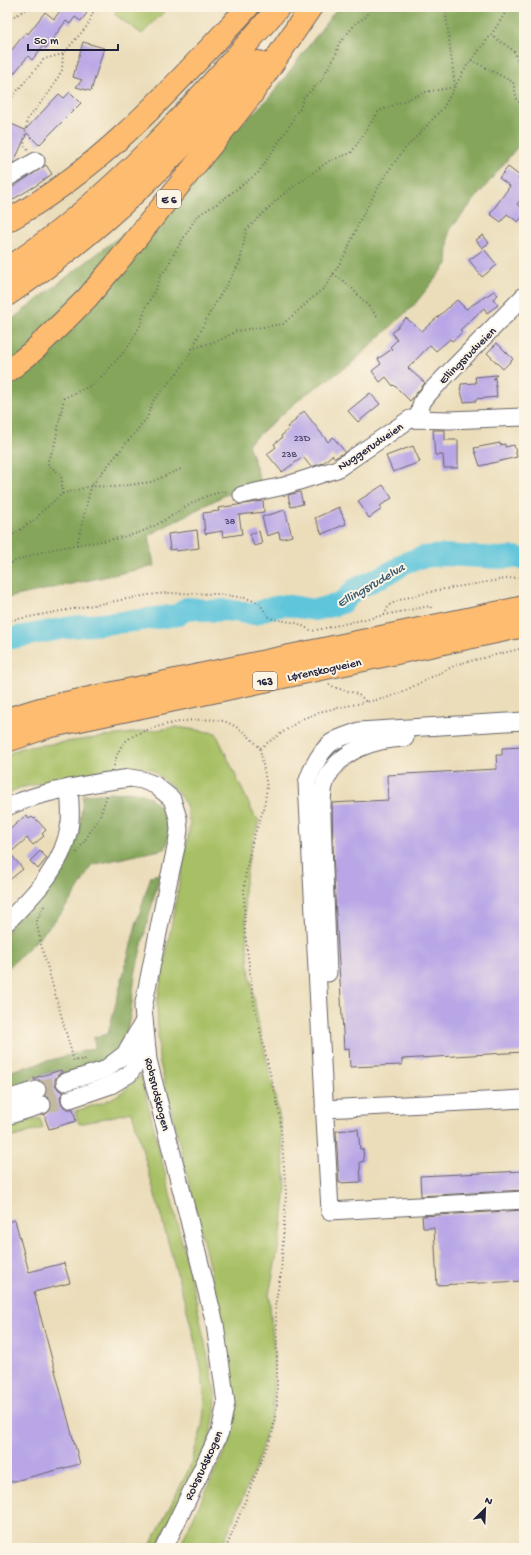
<svg xmlns="http://www.w3.org/2000/svg" width="531" height="1555" font-family="'Gochi Hand',sans-serif">
  <rect width="100%" height="100%" fill="#fcf5e5"/>
  <filter id="ink" filterUnits="userSpaceOnUse"><feTurbulence type="fractalNoise" baseFrequency=".025" numOctaves="2"/><feDisplacementMap in="SourceGraphic" scale="8" xChannelSelector="R" yChannelSelector="G"/><feConvolveMatrix kernelMatrix="1 2 1 2 8 2 1 2 1" color-interpolation-filters="sRGB"/></filter>
  <filter id="wash" filterUnits="userSpaceOnUse"><feTurbulence type="fractalNoise" baseFrequency=".012" numOctaves="4" result="noise"/><feDisplacementMap in="SourceGraphic" scale="16" xChannelSelector="R" yChannelSelector="G"/><feGaussianBlur stdDeviation="0.9" result="paint"/><feColorMatrix in="noise" values="0 0 0 0 0 0 0 0 0 0 0 0 0 0 0 0 0 1.4 0 .05"/><feComposite in="paint" operator="in"/></filter>
  <g filter="url(#wash)">
    <rect width="100%" height="100%" fill="#ebddba"/>
    <g fill="#a7c065" stroke="#647150">
      <polygon points="120,7 169,7 142,34 114,14"/>
      <polygon points="177,727 216,733 254,815 259,820 250,851 244,891 249,969 259,1026 280,1118 286,1187 281,1234 269,1295 274,1352 273,1410 255,1469 221,1548 179,1548 231,1438 235,1415 222,1319 159,1059 157,1003 190,825 186,805 175,789 151,769 122,766 19,788 7,794 7,755 21,748"/>
      <path d="M141,1075L196,1300L216,1396L215,1414L208,1445L156,1548H149L189,1469L202,1427L205,1401L201,1368L187,1310L132,1112L79,1124L75,1111C104,1103 120,1098 141,1075Z"/>
      <polygon points="40,1118 43,1128 7,1139 7,1127"/>
    </g>
    <g fill="#85a65a" stroke="#54644a">
      <polygon points="338,7 524,7 524,139 449,231 447,264 414,305 351,364 303,396 248,444 261,482 223,496 149,535 154,566 7,598 7,323 141,220 270,97"/>
      <path d="M128,792C134,793 142,793 147,796C164,804 174,833 165,849L91,865C70,910 42,935 7,969V922L60,869L79,833L83,795Z"/>
      <path d="M160,874C152,905 144,935 137,966C130,995 135,1031 113,1054C100,1068 78,1070 60,1074L58,1070L32,1078L31,1083L7,1091V1072L95,1048L94,1037L108,1034L137,921L151,876Z"/>
    </g>
    <g fill="none" stroke-linecap="round" stroke-linejoin="round">
      <polyline stroke="#5ec5db" stroke-width="22" points="7,639 71,627 133,621 178,615 187,608 198,609 206,611 226,610 254,614 266,609 285,605 315,610 342,603 354,590 395,570 403,564 410,561 423,557 443,555 499,558 514,557 524,559"/>
    </g>
    <g id="blocks">
      <g fill="#b8a6e6">
        <polygon points="63,7 83,7 82,9 87,13 81,21 75,17 70,24 66,21 46,48 43,46 32,60 28,56 7,82 7,56 26,32 28,34 45,12 54,19"/>
        <polygon points="83,42 104,48 91,91 76,87 82,80 73,77"/>
        <polygon points="70,92 81,103 39,145 27,133 14,162 7,166 7,122 25,130 59,94 64,98"/>
        <polygon points="46,165 52,174 37,185 7,203 7,191"/>
        <polygon points="508,167 520,176 518,179 524,184 524,195 517,204 524,210 524,215 518,222 507,214 501,222 490,214 510,186 499,178"/>
        <polygon points="483,235 489,243 482,248 476,240"/>
        <polygon points="484,249 497,265 482,277 469,260"/>
        <polygon points="494,291 498,295 493,299 498,305 487,313 484,308 460,330 462,332 457,337 452,341 450,339 436,351 430,345 408,368 425,383 410,401 394,385 393,386 386,377 380,382 372,371 381,364 378,359 392,349 390,347 397,340 392,333 406,318 422,331 457,300 466,309"/>
        <polygon points="497,343 513,359 503,369 487,353"/>
        <polygon points="497,375 493,379 495,378 497,397 476,399 476,401 464,402 460,388 461,388 461,384 476,383 475,377"/>
        <polygon points="370,393 380,404 358,422 348,411"/>
        <polygon points="304,411 328,442 333,437 345,452 335,458 332,455 323,463 311,467 303,457 282,472 267,454 276,447 274,444 282,438 281,436 289,429 287,427 296,420 295,419"/>
        <polygon points="433,430 445,430 445,440 458,440 458,468 444,468 443,455 435,455"/>
        <polygon points="500,443 500,445 505,444 505,447 514,445 517,457 480,466 474,448"/>
        <polygon points="413,446 420,462 393,472 386,456"/>
        <polygon points="383,485 392,498 380,506 382,509 369,518 358,501"/>
        <polygon points="300,492 303,504 291,507 288,495"/>
        <polygon points="263,501 264,512 239,515 242,534 223,537 222,531 205,534 203,513 219,511 218,508"/>
        <polygon points="339,507 346,524 322,534 315,518"/>
        <polygon points="285,510 292,536 280,539 279,532 267,536 262,517"/>
        <polygon points="197,530 199,548 176,551 176,549 170,550 168,534"/>
        <polygon points="259,531 262,544 254,546 250,534"/>
        <polygon points="524,747 524,1052 402,1059 402,1065 350,1067 349,1048 344,1049 334,881 332,803 388,800 387,775 497,769 496,755 502,755 502,748"/>
        <polygon points="26,815 29,819 32,817 34,819 35,818 46,830 42,834 44,836 33,845 27,838 10,853 23,869 7,882 7,832"/>
        <polygon points="40,851 47,858 38,869 30,861"/>
        <polygon points="61,1070 62,1072 58,1075 55,1079 55,1085 59,1090 63,1092 60,1097 61,1103 64,1107 68,1109 73,1109 76,1121 49,1129 44,1115 50,1111 52,1107 52,1102 49,1098 45,1096 47,1088 44,1083 40,1080 34,1080 34,1078"/>
        <polygon points="358,1129 360,1149 363,1149 364,1161 360,1162 361,1182 339,1183 336,1131"/>
        <polygon points="524,1171 524,1190 421,1196 420,1176"/>
        <polygon points="524,1210 524,1281 437,1285 434,1228 423,1228 422,1216"/>
        <polygon points="15,1220 29,1272 64,1263 70,1283 34,1292 80,1464 7,1483 7,1222"/>
      </g>
    </g>
  </g>
  <g filter="url(#ink)">
    <use href="#blocks" fill-opacity="0" stroke="#686367" stroke-width="1"/>
    <g fill="none" stroke-linecap="round" stroke-linejoin="round">
      <g stroke="#c3b8a1" stroke-width="17" stroke-dasharray="17 8" stroke-linecap="butt">
        <polyline points="37,1090 65,1082"/>
        <polyline points="42,1105 70,1099"/>
      </g>
      <g stroke="#686367" stroke-width="19">
        <g id="minor">
          <polyline points="7,178 36,161"/>
          <polyline points="418,419 422,402 430,392 524,296"/>
          <polyline points="242,495 284,486 337,469 410,419 450,420 524,417"/>
          <path d="M524,721L359,731C352,734 343,736 336,740C322,746 311,770 307,783L330,1211L524,1200"/>
          <polyline points="130,778 142,780 155,785 166,794 172,799 178,818 179,830 177,843 167,888 143,1008 148,1060 185,1204 215,1324 226,1403 220,1432 164,1548"/>
          <path d="M7,807C37,793 70,788 102,782"/>
          <path d="M7,922C35,894 65,864 70,822C71,811 70,800 69,788"/>
          <path d="M328,973L322,817C322,805 321,791 326,780C339,750 375,739 405,738"/>
          <polyline points="65,1082 104,1070 125,1054 144,1021"/>
          <polyline points="7,1099 37,1090"/>
          <polyline points="70,1099 111,1085 129,1074 147,1049"/>
          <polyline points="324,1109 524,1099"/>
          <polyline points="7,1116 42,1105"/>
        </g>
      </g>
      <g stroke="#686367" stroke-width="24">
        <g id="highway">
          <path d="M7,221C103,168 175,85 248,7"/>
          <path d="M7,269C112,199 197,102 279,7"/>
          <path d="M7,295C104,231 184,149 259,62"/>
          <polyline points="7,372 33,351 61,324 87,298 115,265 250,97 311,7"/>
          <polyline points="7,719 40,709 61,704 524,607"/>
          <polyline points="7,741 47,727 524,626"/>
        </g>
      </g>
      <g stroke="#686367" stroke-width="2" stroke-dasharray="1 3" stroke-linecap="butt">
        <polyline points="7,20 31,7"/>
        <polyline points="491,35 513,50 524,72"/>
        <polyline points="471,60 513,82 517,100 524,107"/>
        <polyline points="7,103 44,59 63,54 88,25 95,7"/>
        <polyline points="28,150 24,145 27,120 51,90 62,70 63,54"/>
        <polyline points="333,274 350,286 379,318"/>
        <polyline points="192,349 208,316 240,262 246,230 282,195 329,161 351,153 379,111 426,92 455,87 445,7"/>
        <polyline points="62,494 62,479 60,474 48,465 48,459 54,448 64,398 92,385 107,371 129,346 141,324 145,309 158,284 160,276 167,268 172,257 197,216 218,203 258,173 292,122 295,114 300,109 304,97 320,82 337,52 338,45 356,23 366,17 371,7"/>
        <polyline points="7,539 37,518 41,512 62,494 91,486 147,418 153,401 182,367 192,349 222,339 236,331 283,324 326,286 346,253 361,218 384,177 403,151 443,108 466,67 491,35 509,7"/>
        <polyline points="77,545 91,486 114,487 151,482 183,468"/>
        <path d="M7,564C24,558 42,551 59,548C87,542 117,541 143,531C174,519 193,495 228,491"/>
        <polyline points="384,615 430,606 431,608"/>
        <polyline points="7,621 148,595 167,593 217,594 246,598 259,603 268,616 273,619 297,623 312,631 384,615 389,605 402,599 438,590 524,576"/>
        <path d="M329,684C341,693 356,688 366,702L386,698L398,694L458,664L524,648"/>
        <path d="M114,766C116,758 118,749 124,743C139,726 205,714 226,722C240,727 251,738 260,748L302,719L323,711L366,702"/>
        <polyline points="77,853 100,816 107,795"/>
        <polyline points="44,906 37,920 37,925 41,944 74,1061 86,1059"/>
        <polyline points="226,1548 272,1435 277,1406 277,1330 275,1306 281,1273 286,1193 280,1116 254,1004 245,933 244,891 246,871 253,839 264,808 267,787 260,748"/>
      </g>
      <use href="#minor" stroke="#fff" stroke-width="17"/>
      <use href="#highway" stroke="#fdbc70" stroke-width="22"/>
      <g stroke="#686367" stroke-width="19" stroke-linecap="butt">
        <polyline id="minor-bridge" points="102,782 130,778"/>
      </g>
      <use href="#minor-bridge" stroke="#fff" stroke-width="17"/>
    </g>
  </g>
  <g text-anchor="middle" stroke-width="4" stroke-linejoin="round" paint-order="stroke">
    <g font-size="10" fill="#484366">
      <text x="302" y="441">23D</text>
      <text x="289" y="457">23B</text>
      <text x="230" y="524">38</text>
    </g>
    <g fill="#fcf5e5" stroke="#63616e" stroke-width="1">
      <rect x="157" y="190" width="24" height="18" rx="3"/>
      <rect x="253" y="672" width="24" height="18" rx="3"/>
    </g>
    <g font-size="11" font-weight="bold" fill="#22223b">
      <text x="169" y="203">E 6</text>
      <text x="265" y="685">163</text>
    </g>
    <g font-size="12" fill="#22223b" stroke="#fcf5e5">
      <text transform="translate(467 355) rotate(-45)" y="4">Ellingsrudveien</text>
      <text transform="translate(370 446) rotate(-34)" y="4">Nuggerudveien</text>
      <text transform="translate(324 669) rotate(-12)" y="4">Lørenskogveien</text>
      <text transform="translate(158 1094) rotate(76)" y="4">Robsrudskogen</text>
      <text transform="translate(203 1465) rotate(-65)" y="4">Robsrudskogen</text>
    </g>
    <g font-size="13" font-style="italic" fill="#375b73" stroke="#fcf5e5">
      <text transform="translate(370 584) rotate(-30)" y="5">Ellingsrudelva</text>
    </g>
  </g>
  <rect width="531" height="1555" fill="none" stroke="#fcf5e5" stroke-width="24"/>
  <g transform="translate(485 1509) rotate(24)" stroke="#fcf5e5" stroke-width="3" paint-order="stroke">
  <path d="M0-3L7 15L0 10L-7 15Z" fill="#22223b"/>
  <text y="-6" font-size="11" font-weight="bold" text-anchor="middle" fill="#22223b">N</text>
  </g>
  <path d="M28 44v6h90v-6" fill="none" stroke="#22223b" stroke-width="2"/>
  <text x="34" y="44" font-size="12" fill="#22223b" stroke="#fcf5e5" stroke-width="3" paint-order="stroke">50 m</text>
</svg>
